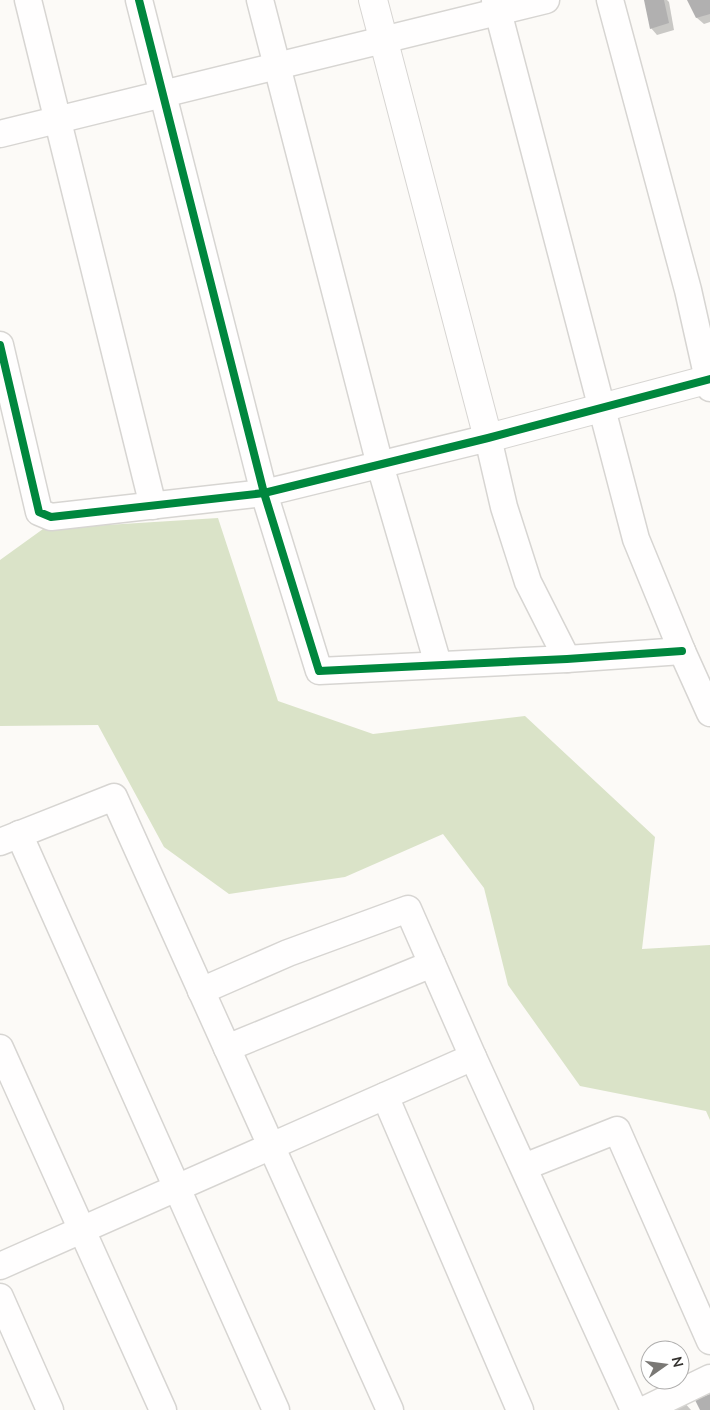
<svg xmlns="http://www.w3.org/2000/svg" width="710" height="1410" font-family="'Nunito Sans',sans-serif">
  <rect width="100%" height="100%" fill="#fcfaf7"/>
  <polygon fill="#dae3c8" points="218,518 278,701 373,734 525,716 655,837 642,949 710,945 710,1120 706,1111 580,1086 508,985 484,888 443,834 345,877 229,894 164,847 98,725 0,726 0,560 43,529"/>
  <g fill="#0003">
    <polygon points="646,0 667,0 669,2 674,30 657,35 651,28"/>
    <polygon points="688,0 710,0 710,22 704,24 697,18"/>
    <polygon points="683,1401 691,1410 663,1410"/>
  </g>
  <g fill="#b1b0b0">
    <polygon points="644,0 664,0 669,23 650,29"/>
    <polygon points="687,0 710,0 710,14 696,18"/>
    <polygon points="710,1394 710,1410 700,1410 695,1400"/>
  </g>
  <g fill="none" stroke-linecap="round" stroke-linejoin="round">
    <g stroke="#d7d5d2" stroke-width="29">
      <g id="minor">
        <polyline points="28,0 153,506"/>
        <polyline points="139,0 264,493 319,671 567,659 682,651"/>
        <polyline points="260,0 380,465 438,664"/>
        <polyline points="495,0 636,539 682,651 710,713"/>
        <polyline points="610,0 688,290 710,388"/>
        <polyline points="0,134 546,0"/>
        <polyline points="0,345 39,512 51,517 264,493 488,438 504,507 528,582 567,659"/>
        <polyline points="19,834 276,1410"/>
        <polyline points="0,842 114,797 390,1410"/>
        <polyline points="201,991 288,953 408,909 473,1057 634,1410"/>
        <polyline points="0,1048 163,1410"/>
        <polyline points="227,1048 432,964"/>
        <polyline points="385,1096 520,1410"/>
        <polyline points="524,1167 617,1130 710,1341"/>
        <polyline points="0,1266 473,1057"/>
        <polyline points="0,1297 50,1410"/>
        <polyline points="644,1410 710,1378"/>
      </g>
    </g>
    <g stroke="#d7d5d2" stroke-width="30">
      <polyline id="tertiary" points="373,0 488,438 710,379"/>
    </g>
    <use href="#minor" stroke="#fffefe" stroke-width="26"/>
    <use href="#tertiary" stroke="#fffefe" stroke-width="28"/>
    <g stroke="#fff" stroke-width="11">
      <g id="cycleway">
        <polyline points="139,0 264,493 319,671 567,659 682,651"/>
        <polyline points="0,345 39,512 51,517 264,493 488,438 710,379"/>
      </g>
    </g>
    <use href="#cycleway" stroke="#00873e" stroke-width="8"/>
  </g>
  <g transform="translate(665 1365) rotate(76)"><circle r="24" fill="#ffffff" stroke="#aeadac"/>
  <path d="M0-4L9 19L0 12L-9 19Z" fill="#7a7875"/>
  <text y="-8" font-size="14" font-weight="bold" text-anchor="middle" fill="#34322f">N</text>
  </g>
</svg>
